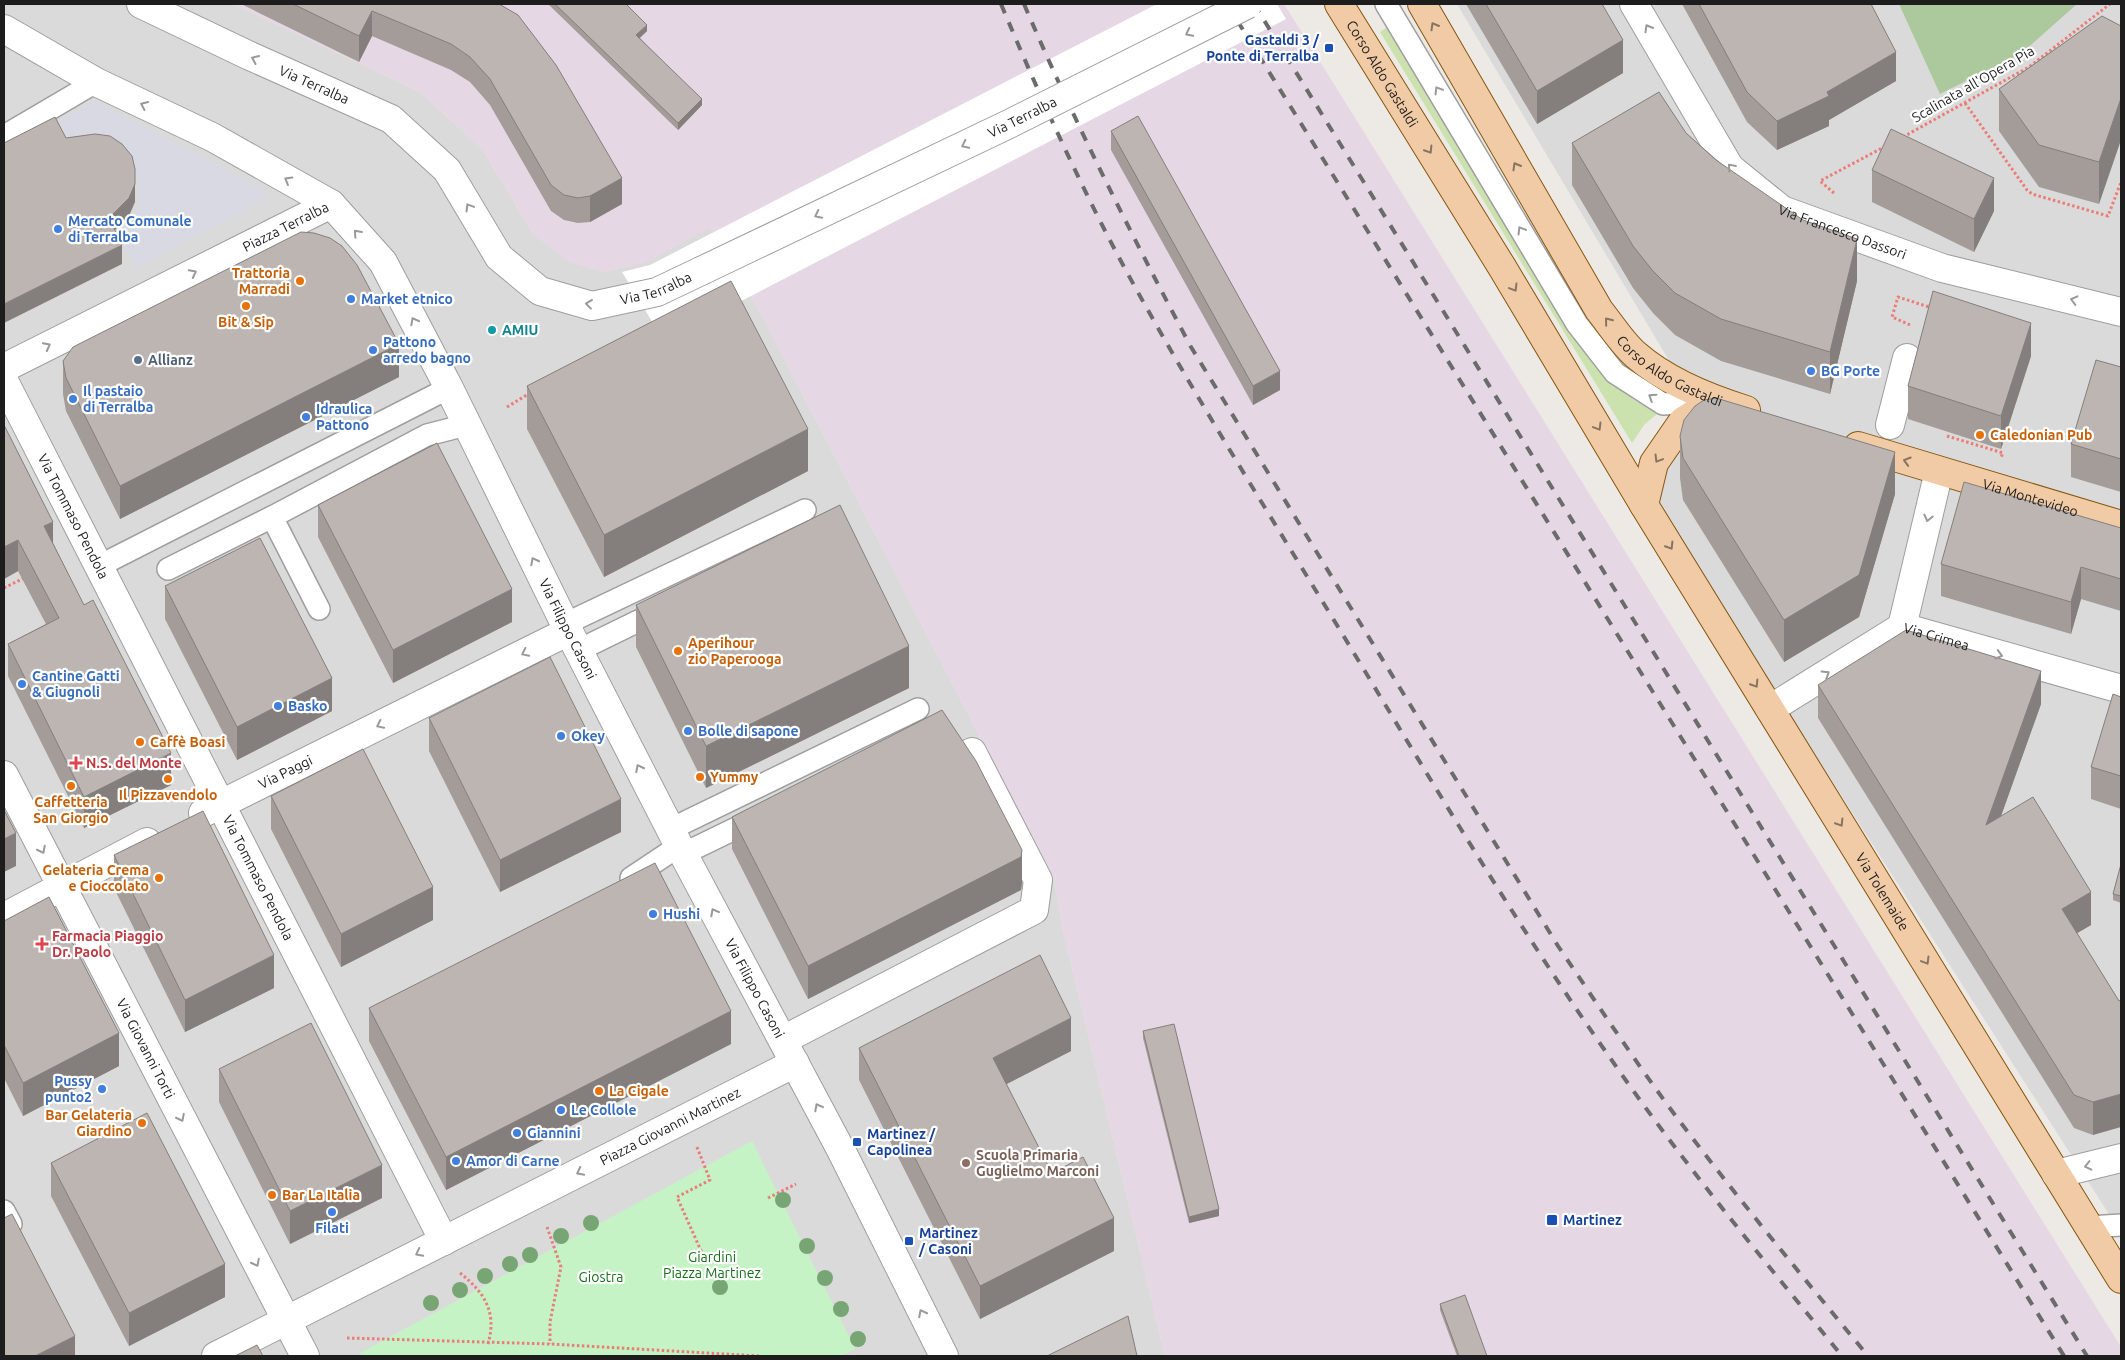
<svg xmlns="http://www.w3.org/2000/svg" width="2125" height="1360" font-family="Ubuntu,sans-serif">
  <rect width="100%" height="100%" fill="#ede9e4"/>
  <g fill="#dbdada">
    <polygon points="4,4 234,4 420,92 483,150 533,234 602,272 647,262 710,227 761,314 1054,880 1063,930 1165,1356 4,1356"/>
    <polygon points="1457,4 2121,4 2121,1233 1653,501 1677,374"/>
  </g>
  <polygon fill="#e5d7e4" points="234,4 1284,4 2121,1347 2121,1356 1165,1356 1063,930 1054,880 761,314 710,227 648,262 602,272 568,262 533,234 483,150 420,92"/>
  <polygon fill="#cbe2af" points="1387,27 1607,376 1634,400 1658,413 1644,425 1632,443 1380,32"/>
  <polygon fill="#acc89d" points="1899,4 2077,4 2022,53 1940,94"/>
  <polygon fill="#c5f3c6" points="752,1141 855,1349 840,1356 362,1356 360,1353"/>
  <polygon fill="#d8d9e3" points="96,101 260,188 266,194 266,199 136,268 118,231 126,226 135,215 139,201 139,186 135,172 78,152 59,119"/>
  <polygon fill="#fff" points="1157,4 1277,4 1286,19 664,341 622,272 650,265"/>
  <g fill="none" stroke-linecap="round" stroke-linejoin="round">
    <g stroke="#9e9e9e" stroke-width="24">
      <g id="service">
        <polyline points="1386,4 1577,324 1615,373 1663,404 1715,401"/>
        <polyline points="4,136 96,82"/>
        <polyline points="272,517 319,609"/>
        <polyline points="99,566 449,388"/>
        <polyline points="168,569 272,517 427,435 466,425"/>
        <polyline points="565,624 805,510"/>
        <polyline points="579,650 663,609"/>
        <polyline points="671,829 918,709"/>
        <polyline points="683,854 757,818"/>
        <polyline points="631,878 679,846"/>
        <polyline points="4,1211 11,1224 4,1228"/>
        <polyline points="2089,1227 2121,1225"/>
      </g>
    </g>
    <g stroke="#9e9e9e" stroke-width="30">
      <polyline id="pedestrian" points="1890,425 1907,358"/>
    </g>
    <g stroke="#9e9e9e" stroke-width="30">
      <g id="minor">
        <path id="s1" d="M4,368L331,204"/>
        <path id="s2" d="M4,381L444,1241"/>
        <polyline points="1902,627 1939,471"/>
        <path id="s3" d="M1770,709L1902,627L2121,689"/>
        <path id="s4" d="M203,813L569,631"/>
        <polyline points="4,917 147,842"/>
        <polyline points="783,1040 1034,910 1038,880 972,752"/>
        <polyline points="2056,1174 2121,1158"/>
      </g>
    </g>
    <g stroke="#9e9e9e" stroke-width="30">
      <g id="tertiary">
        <path id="s5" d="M141,4L250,56L391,119L447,170L499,257L540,291L592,306L657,292L701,271"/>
        <path id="s6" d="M1634,4L1730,168L1782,210L1942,268L2121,312"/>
        <path id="s7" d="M4,29L96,82L212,137L331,204L383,262L449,388L565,624L679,846L841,1150L944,1356"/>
        <path id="s8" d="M4,775L305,1356"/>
        <path id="s9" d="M216,1356L795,1063"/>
      </g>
    </g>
    <g stroke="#865710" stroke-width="30">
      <g id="primary">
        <path id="s10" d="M1339,4L1502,267L1644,505L2121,1279"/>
        <path id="s11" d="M1422,4L1599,310C1611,325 1622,343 1636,355C1667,382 1707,398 1746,410"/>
        <path id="s12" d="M1858,446L2121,525"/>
        <polyline points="1644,505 1654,463 1683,421 1715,401"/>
      </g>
    </g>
    <g stroke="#ea7d78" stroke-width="3" stroke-dasharray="2.5 2.5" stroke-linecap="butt">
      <polyline points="1965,103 2027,190 2032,194 2108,216 2121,182"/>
      <polyline points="1903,137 2029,67 2110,4"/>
      <polyline points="1834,193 1820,181 1884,147"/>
      <polyline points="1910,325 1892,317 1898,297 1929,307 1930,305"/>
      <polyline points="507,407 530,393"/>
      <polyline points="1947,436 2003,453 2001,457"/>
      <polyline points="4,588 26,577"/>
      <polyline points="697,1147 710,1180 677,1197 706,1262"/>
      <polyline points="768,1198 796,1184"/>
      <polyline points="547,1227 561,1267 550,1322 550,1344"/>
      <path d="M460,1273C485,1293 497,1312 488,1344"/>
      <polyline points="347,1338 550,1344 760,1356"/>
    </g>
    <use href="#service" stroke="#fff" stroke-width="21"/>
    <use href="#pedestrian" stroke="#fff" stroke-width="28"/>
    <use href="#minor" stroke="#fff" stroke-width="28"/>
    <use href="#tertiary" stroke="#fff" stroke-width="28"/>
    <use href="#primary" stroke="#f1cba5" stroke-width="28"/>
    <g stroke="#6b6b6b" stroke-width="4" stroke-dasharray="10 10" stroke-linecap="butt">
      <path d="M1001,4C1038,92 1078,181 1123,265C1188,385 1261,501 1332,617C1421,763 1508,912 1606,1052C1679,1158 1761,1257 1842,1356"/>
      <path d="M1024,4C1074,121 1131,234 1191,347L1558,946C1596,1002 1632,1057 1672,1111C1735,1195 1802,1276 1868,1356"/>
      <polyline points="1227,4 2064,1356"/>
      <polyline points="1254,4 2087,1356"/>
    </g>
    <g stroke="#9e9e9e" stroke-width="30" stroke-linecap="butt">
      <g id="tertiary-bridge">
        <path id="s13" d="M701,271L1007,125L1248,4"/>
      </g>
    </g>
    <use href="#tertiary-bridge" stroke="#fff" stroke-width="28"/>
  </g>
  <g fill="#77a674">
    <circle cx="783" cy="1200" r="8"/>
    <circle cx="591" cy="1223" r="8"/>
    <circle cx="561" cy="1236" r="8"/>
    <circle cx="807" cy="1246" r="8"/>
    <circle cx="530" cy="1255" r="8"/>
    <circle cx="510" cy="1264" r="8"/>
    <circle cx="485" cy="1276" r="8"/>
    <circle cx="825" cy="1278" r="8"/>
    <circle cx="720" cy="1287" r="8"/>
    <circle cx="460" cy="1290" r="8"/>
    <circle cx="431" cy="1303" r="8"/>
    <circle cx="841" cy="1309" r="8"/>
    <circle cx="858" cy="1339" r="8"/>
  </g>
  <g fill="#a39c98">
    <polygon points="241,4 499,4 622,204 590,222 578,223 564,220 551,211 490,105 470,82 451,70 372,36 359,62"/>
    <polygon points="548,4 626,4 647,31 640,38 702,105 678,130"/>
    <polygon points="1466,4 1602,4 1623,73 1537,124"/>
    <polygon points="1682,4 1871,4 1896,81 1829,120 1829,126 1777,150 1747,122"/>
    <polygon points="2102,16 2099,204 2039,187 1999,131 1999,89"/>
    <polygon points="1111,131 1280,390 1253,405 1111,150"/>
    <polygon points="1686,133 1857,281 1830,394 1721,361 1675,335 1653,313 1633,288 1572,185 1572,143"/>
    <polygon points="1872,170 1994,211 1974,252 1872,202"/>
    <polygon points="2031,356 2001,449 1908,419 1908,386"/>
    <polygon points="63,361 399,377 120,519 66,411 63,394"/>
    <polygon points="2121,367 2121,492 2071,477 2071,444"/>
    <polygon points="527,386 808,471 604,577 527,429"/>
    <polygon points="4,425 53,543 171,785 84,828 8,676 8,644 46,624 18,571 4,579"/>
    <polygon points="1680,436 1895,494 1859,617 1784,662 1683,500 1680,478"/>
    <polygon points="318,505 512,622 393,683 318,537"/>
    <polygon points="2121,528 2121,611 2081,599 2071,634 1941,596 1941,564"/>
    <polygon points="165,586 332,711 237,760 165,619"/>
    <polygon points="636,605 909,688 706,788 636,647"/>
    <polygon points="1818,685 2041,704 2001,816 2091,925 2077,933 2119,1001 2093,1135 2074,1128 1818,718"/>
    <polygon points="2121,697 2121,809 2091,799 2091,767"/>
    <polygon points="429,718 621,832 500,892 429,751"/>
    <polygon points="271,796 433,920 341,967 271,829"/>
    <polygon points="732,817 1022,883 1021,890 808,999 732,849"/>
    <polygon points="114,855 274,988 185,1032 114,888"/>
    <polygon points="2121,864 2121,903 2113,900 2113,894"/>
    <polygon points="4,921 119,1066 23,1116 4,1078"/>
    <polygon points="369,1008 731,1044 446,1190 369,1041"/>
    <polygon points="1143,1031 1219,1216 1189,1223 1143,1038"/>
    <polygon points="859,1048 1071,1051 1006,1084 1052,1173 1114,1251 980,1319 859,1080"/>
    <polygon points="219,1069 382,1198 290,1244 219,1102"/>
    <polygon points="51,1163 225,1297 129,1346 51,1196"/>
    <polygon points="1440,1304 1487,1356 1457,1356 1440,1310"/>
  </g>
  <g fill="#847f7c">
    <polygon points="372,11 372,36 359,62 359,36"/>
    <polygon points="647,25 647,31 636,41 636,35"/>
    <polygon points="1623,40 1623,73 1537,124 1537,91"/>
    <polygon points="1896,52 1896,81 1829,120 1829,126 1777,150 1777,121"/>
    <polygon points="2121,98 2121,140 2099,204 2099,162"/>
    <polygon points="702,99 702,105 678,130 678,123"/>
    <polygon points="135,169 135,202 129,216 109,236 109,218"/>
    <polygon points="622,178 622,204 590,222 590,196"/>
    <polygon points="1994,178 1994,211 1974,252 1974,219"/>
    <polygon points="1857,239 1857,281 1830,394 1830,352"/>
    <polygon points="122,245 122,264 4,323 4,304"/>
    <polygon points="2031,323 2031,356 2001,449 2001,416"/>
    <polygon points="399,344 399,377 120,519 120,486"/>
    <polygon points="1280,371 1280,390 1253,405 1253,386"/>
    <polygon points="808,429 808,471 604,577 604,535"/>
    <polygon points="1895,452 1895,494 1859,617 1784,662 1784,620"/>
    <polygon points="53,522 53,553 44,526"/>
    <polygon points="18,540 18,571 4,579 4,547"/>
    <polygon points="2081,567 2081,599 2071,634 2071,602"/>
    <polygon points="512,589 512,622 393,683 393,650"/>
    <polygon points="909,646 909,688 706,788 706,746"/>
    <polygon points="2041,671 2041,704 1986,858 1986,825"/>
    <polygon points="332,678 332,711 237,760 237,727"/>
    <polygon points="171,753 171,785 84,828 84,797"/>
    <polygon points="621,799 621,832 500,892 500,860"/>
    <polygon points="16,833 16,866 4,872 4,839"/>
    <polygon points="1022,850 1022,883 1021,890 808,999 808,966"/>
    <polygon points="433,887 433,920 341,967 341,934"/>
    <polygon points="2091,892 2091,925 2062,942 2062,909"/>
    <polygon points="274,955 274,988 185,1032 185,1000"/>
    <polygon points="731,1011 731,1044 446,1190 446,1157"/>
    <polygon points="1071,1018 1071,1051 993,1091 993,1058"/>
    <polygon points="119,1033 119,1066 23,1116 23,1083"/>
    <polygon points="2121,1094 2121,1127 2093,1135 2093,1102"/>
    <polygon points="382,1165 382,1198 290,1244 290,1211"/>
    <polygon points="1219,1209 1219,1216 1189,1223 1189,1217"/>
    <polygon points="1114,1218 1114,1251 980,1319 980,1286"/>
    <polygon points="225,1264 225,1297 129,1346 129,1313"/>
    <polygon points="75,1336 75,1356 35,1356"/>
  </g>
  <g fill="#bdb5b1" stroke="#847f7c">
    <polygon points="293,4 499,4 518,15 556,65 622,178 590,196 578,198 564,195 551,185 490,79 470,57 451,44 372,11 359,36"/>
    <polygon points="555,4 626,4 647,25 636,35 702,99 678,123"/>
    <polygon points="1486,4 1602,4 1623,40 1537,91"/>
    <polygon points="1699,4 1871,4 1896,52 1827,92 1829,96 1777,121 1747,92"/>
    <polygon points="2102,16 2121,26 2121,98 2099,162 2039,145 1999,89"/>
    <polygon points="1659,92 1686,133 1716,160 1803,220 1857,239 1830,352 1721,319 1675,293 1653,271 1633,246 1572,143"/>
    <polygon points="1138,116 1280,371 1253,386 1111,131"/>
    <polygon points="55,117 66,138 95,134 110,136 122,144 132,156 135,169 135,184 129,198 109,218 122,245 4,304 4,143"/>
    <polygon points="1891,129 1994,178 1974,219 1872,170"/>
    <polygon points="301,232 314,233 330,238 342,246 357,265 399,344 120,486 66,378 63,361 73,347"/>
    <polygon points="731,281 808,429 604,535 527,386"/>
    <polygon points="1933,291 2031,323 2001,416 1908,386"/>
    <polygon points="2096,360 2121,367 2121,459 2071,444"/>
    <polygon points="1716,398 1895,452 1859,575 1784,620 1683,458 1680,436 1684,420 1695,406 1704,400"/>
    <polygon points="4,425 53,522 44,526 84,605 93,600 171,753 84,797 8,644 59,618 18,540 4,547"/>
    <polygon points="437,443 512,589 393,650 318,505"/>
    <polygon points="1964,482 2121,528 2121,579 2081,567 2071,602 1941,564"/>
    <polygon points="840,505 909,646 706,746 636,605"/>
    <polygon points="260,538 332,678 237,727 165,586"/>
    <polygon points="1906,630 2041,671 1986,825 2033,797 2091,892 2062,909 2119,1001 2121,1000 2121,1094 2093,1102 2074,1095 1818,685"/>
    <polygon points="550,657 621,799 500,860 429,718"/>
    <polygon points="2113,694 2121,697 2121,776 2091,767"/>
    <polygon points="942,710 976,761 1022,850 1021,857 808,966 732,817"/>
    <polygon points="363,749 433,887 341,934 271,796"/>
    <polygon points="4,810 16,833 4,839"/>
    <polygon points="203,811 274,955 185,1000 114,855"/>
    <polygon points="655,863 731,1011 446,1157 369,1008"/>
    <polygon points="2121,864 2121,896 2113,894"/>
    <polygon points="49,897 119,1033 23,1083 4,1045 4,921"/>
    <polygon points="1040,955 1071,1018 993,1058 1052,1173 1083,1157 1114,1218 980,1286 859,1048"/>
    <polygon points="311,1023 382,1165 290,1211 219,1069"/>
    <polygon points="1174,1024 1219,1209 1189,1217 1143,1031"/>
    <polygon points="147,1113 225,1264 129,1313 51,1163"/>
    <polygon points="12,1214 75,1336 35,1356 4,1356 4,1218"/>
    <polygon points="1465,1295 1487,1356 1459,1356 1440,1304"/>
    <polygon points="1128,1316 1137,1356 1047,1356"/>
    <polygon points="257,1345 263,1356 235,1356"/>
  </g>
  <defs><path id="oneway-chevron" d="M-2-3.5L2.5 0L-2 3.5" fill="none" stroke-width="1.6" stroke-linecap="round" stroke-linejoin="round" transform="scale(1.25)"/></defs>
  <g stroke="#877461">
    <use href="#oneway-chevron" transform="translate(1434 26) rotate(-120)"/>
    <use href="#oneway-chevron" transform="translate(1429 150) rotate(58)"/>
    <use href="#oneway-chevron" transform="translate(1516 166) rotate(-120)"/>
    <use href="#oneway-chevron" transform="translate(1514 288) rotate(59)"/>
    <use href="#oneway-chevron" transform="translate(1608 321) rotate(-129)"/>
    <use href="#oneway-chevron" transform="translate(1598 427) rotate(59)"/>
    <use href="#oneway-chevron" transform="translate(1658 459) rotate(121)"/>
    <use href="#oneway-chevron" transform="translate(1907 461) rotate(-163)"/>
    <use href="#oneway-chevron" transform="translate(1670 546) rotate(58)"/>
    <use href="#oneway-chevron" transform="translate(1755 684) rotate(58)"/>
    <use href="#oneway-chevron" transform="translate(1840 823) rotate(58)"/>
    <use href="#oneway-chevron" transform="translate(1926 961) rotate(59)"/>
  </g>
  <g stroke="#999">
    <use href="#oneway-chevron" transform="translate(1648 28) rotate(-120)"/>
    <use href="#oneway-chevron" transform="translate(1189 33) rotate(153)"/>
    <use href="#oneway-chevron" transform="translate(255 59) rotate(-156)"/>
    <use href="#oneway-chevron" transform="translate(1438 90) rotate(-121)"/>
    <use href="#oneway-chevron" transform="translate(144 105) rotate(-155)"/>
    <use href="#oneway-chevron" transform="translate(965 145) rotate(154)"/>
    <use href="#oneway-chevron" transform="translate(1731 167) rotate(-131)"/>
    <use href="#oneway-chevron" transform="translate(288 180) rotate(-150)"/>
    <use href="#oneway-chevron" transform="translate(469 207) rotate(-121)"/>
    <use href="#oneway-chevron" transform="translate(818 215) rotate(154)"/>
    <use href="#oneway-chevron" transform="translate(1521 230) rotate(-121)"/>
    <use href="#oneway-chevron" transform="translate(357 233) rotate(-132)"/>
    <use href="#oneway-chevron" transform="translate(193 273) rotate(-27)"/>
    <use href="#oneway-chevron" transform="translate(2074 300) rotate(-166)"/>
    <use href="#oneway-chevron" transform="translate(589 304) rotate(-173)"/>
    <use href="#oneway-chevron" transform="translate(414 321) rotate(-118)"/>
    <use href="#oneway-chevron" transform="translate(47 346) rotate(-27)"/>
    <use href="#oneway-chevron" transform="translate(1652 397) rotate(-147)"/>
    <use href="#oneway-chevron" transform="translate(1928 518) rotate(103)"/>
    <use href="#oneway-chevron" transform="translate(534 561) rotate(-117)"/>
    <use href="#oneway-chevron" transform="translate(525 653) rotate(154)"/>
    <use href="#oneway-chevron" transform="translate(1999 655) rotate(16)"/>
    <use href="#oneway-chevron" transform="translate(1826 674) rotate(-32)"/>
    <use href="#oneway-chevron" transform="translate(380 725) rotate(154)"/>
    <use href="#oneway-chevron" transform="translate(639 768) rotate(-117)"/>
    <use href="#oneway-chevron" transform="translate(42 850) rotate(63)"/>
    <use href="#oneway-chevron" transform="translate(714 912) rotate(-118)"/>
    <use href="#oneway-chevron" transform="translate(818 1107) rotate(-118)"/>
    <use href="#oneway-chevron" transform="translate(181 1118) rotate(63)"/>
    <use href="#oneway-chevron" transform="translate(2088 1166) rotate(167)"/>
    <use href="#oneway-chevron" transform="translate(580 1172) rotate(153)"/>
    <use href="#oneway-chevron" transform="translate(419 1253) rotate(153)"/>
    <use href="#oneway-chevron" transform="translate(256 1263) rotate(63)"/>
    <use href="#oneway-chevron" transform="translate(922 1313) rotate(-117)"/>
  </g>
  <g fill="#1a4fb4" stroke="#fff" stroke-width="2">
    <rect x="1324" y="43" width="10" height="10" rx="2.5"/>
    <rect x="852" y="1137" width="10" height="10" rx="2.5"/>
    <rect x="1546" y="1214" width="12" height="12" rx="2.5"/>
    <rect x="904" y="1236" width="10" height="10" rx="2.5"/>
  </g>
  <g fill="#3f7fe0" stroke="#fff" stroke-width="2">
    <circle cx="58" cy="229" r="5"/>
    <circle cx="351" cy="299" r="5"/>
    <circle cx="373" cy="350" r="5"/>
    <circle cx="1811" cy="371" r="5"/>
    <circle cx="73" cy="399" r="5"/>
    <circle cx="306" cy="417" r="5"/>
    <circle cx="22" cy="684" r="5"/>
    <circle cx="278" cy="706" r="5"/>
    <circle cx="688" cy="731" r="5"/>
    <circle cx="561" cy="736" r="5"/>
    <circle cx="653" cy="914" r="5"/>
    <circle cx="102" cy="1089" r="5"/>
    <circle cx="561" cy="1110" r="5"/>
    <circle cx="517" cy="1133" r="5"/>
    <circle cx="456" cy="1161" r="5"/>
    <circle cx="332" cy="1212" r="5"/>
  </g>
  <g fill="#e8710a" stroke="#fff" stroke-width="2">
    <circle cx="300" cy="281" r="5"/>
    <circle cx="246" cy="306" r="5"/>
    <circle cx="1980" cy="435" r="5"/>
    <circle cx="678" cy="651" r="5"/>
    <circle cx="140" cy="742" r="5"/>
    <circle cx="700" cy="777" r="5"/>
    <circle cx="168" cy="779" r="5"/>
    <circle cx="71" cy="786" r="5"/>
    <circle cx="159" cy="878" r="5"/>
    <circle cx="599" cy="1091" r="5"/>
    <circle cx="142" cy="1123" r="5"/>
    <circle cx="272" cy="1195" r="5"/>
  </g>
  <circle fill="#0f9aa8" stroke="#fff" stroke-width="2" cx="492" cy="330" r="5"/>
  <circle fill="#5c6f8a" stroke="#fff" stroke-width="2" cx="138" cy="360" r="5"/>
  <g fill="#e0444e" stroke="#fff" stroke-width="2">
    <path d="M73.5 755.5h5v5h5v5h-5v5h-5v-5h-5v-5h5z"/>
    <path d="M39.5 936.5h5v5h5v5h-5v5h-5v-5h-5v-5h5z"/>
  </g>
  <circle fill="#8d6e63" stroke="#fff" stroke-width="2" cx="966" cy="1163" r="5"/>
  <g text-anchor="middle" stroke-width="4.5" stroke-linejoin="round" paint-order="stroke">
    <g font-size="14" font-weight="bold" fill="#164399" stroke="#fff" text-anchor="start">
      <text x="1319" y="45" text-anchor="end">Gastaldi 3 /<tspan x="1319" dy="16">Ponte di Terralba</tspan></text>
      <text x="867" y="1139">Martinez /<tspan x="867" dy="16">Capolinea</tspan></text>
      <text x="1563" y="1225">Martinez</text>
      <text x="919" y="1238">Martinez<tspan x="919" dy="16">/ Casoni</tspan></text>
    </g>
    <g font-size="14" fill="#1d1d1d" stroke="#fff">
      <text dy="5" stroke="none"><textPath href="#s10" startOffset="82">Corso Aldo Gastaldi</textPath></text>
      <text transform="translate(1973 84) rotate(-30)" y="5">Scalinata all'Opera Pia</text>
      <text dy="5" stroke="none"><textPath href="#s5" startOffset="191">Via Terralba</textPath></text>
      <text dy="5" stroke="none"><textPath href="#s13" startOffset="356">Via Terralba</textPath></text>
      <text dy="5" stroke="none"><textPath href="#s1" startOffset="315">Piazza Terralba</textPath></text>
      <text dy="5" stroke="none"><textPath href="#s6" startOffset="321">Via Francesco Dassori</textPath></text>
      <text dy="5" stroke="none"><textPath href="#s5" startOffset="626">Via Terralba</textPath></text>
      <text dy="5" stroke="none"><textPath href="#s11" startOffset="449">Corso Aldo Gastaldi</textPath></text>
      <text dy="5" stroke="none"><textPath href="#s12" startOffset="180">Via Montevideo</textPath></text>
      <text dy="5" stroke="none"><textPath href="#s2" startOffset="152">Via Tommaso Pendola</textPath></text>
      <text dy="5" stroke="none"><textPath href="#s7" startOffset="860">Via Filippo Casoni</textPath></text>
      <text dy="5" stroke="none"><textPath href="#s3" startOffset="191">Via Crimea</textPath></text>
      <text dy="5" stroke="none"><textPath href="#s4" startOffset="92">Via Paggi</textPath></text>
      <text dy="5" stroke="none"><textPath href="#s2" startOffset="558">Via Tommaso Pendola</textPath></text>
      <text dy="5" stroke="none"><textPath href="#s10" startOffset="1041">Via Tolemaide</textPath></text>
      <text dy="5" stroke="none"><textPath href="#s7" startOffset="1265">Via Filippo Casoni</textPath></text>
      <text dy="5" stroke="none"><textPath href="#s8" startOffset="308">Via Giovanni Torti</textPath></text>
      <text dy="5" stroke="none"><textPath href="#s9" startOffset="509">Piazza Giovanni Martinez</textPath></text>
    </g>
    <g font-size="14" font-weight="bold" fill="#366cbe" stroke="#fff" text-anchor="start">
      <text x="68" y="226">Mercato Comunale<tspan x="68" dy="16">di Terralba</tspan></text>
      <text x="361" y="304">Market etnico</text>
      <text x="383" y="347">Pattono<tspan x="383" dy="16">arredo bagno</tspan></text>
      <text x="1821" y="376">BG Porte</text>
      <text x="83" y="396">Il pastaio<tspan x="83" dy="16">di Terralba</tspan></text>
      <text x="316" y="414">Idraulica<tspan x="316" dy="16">Pattono</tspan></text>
      <text x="32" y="681">Cantine Gatti<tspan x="32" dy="16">&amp; Giugnoli</tspan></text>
      <text x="288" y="711">Basko</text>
      <text x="698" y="736">Bolle di sapone</text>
      <text x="571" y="741">Okey</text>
      <text x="663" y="919">Hushi</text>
      <text x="92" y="1086" text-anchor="end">Pussy<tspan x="92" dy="16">punto2</tspan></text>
      <text x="571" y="1115">Le Collole</text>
      <text x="527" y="1138">Giannini</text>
      <text x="466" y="1166">Amor di Carne</text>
      <text x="332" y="1233" text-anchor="middle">Filati</text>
    </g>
    <g font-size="14" font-weight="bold" fill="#c56008" stroke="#fff" text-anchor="start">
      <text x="290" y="278" text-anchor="end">Trattoria<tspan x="290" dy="16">Marradi</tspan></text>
      <text x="246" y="327" text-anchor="middle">Bit &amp; Sip</text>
      <text x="1990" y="440">Caledonian Pub</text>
      <text x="688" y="648">Aperihour<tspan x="688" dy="16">zio Paperooga</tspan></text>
      <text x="150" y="747">Caffè Boasi</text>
      <text x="710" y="782">Yummy</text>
      <text x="168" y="800" text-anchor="middle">Il Pizzavendolo</text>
      <text x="71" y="807" text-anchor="middle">Caffetteria<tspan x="71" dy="16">San Giorgio</tspan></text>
      <text x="149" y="875" text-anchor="end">Gelateria Crema<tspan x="149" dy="16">e Cioccolato</tspan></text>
      <text x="609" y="1096">La Cigale</text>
      <text x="132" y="1120" text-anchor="end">Bar Gelateria<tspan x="132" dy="16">Giardino</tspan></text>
      <text x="282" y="1200">Bar La Italia</text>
    </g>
    <g font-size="14" font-weight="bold" fill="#0d838f" stroke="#fff" text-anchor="start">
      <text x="502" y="335">AMIU</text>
    </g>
    <g font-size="14" font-weight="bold" fill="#4e5e75" stroke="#fff" text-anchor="start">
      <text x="148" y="365">Allianz</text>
    </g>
    <g font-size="14" font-weight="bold" fill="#be3a42" stroke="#fff" text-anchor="start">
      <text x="86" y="768">N.S. del Monte</text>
      <text x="52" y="941">Farmacia Piaggio<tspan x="52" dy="16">Dr. Paolo</tspan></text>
    </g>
    <g font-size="14" font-weight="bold" fill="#785e54" stroke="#fff" text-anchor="start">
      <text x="976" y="1160">Scuola Primaria<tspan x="976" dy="16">Guglielmo Marconi</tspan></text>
    </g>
    <g font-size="14" fill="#176f19" stroke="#fff">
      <text x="712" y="1262">Giardini<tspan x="712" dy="16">Piazza Martinez</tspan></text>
      <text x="601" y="1282">Giostra</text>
    </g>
  </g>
  <rect width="2125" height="1360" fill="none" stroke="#1d1d1d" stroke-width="10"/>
</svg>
